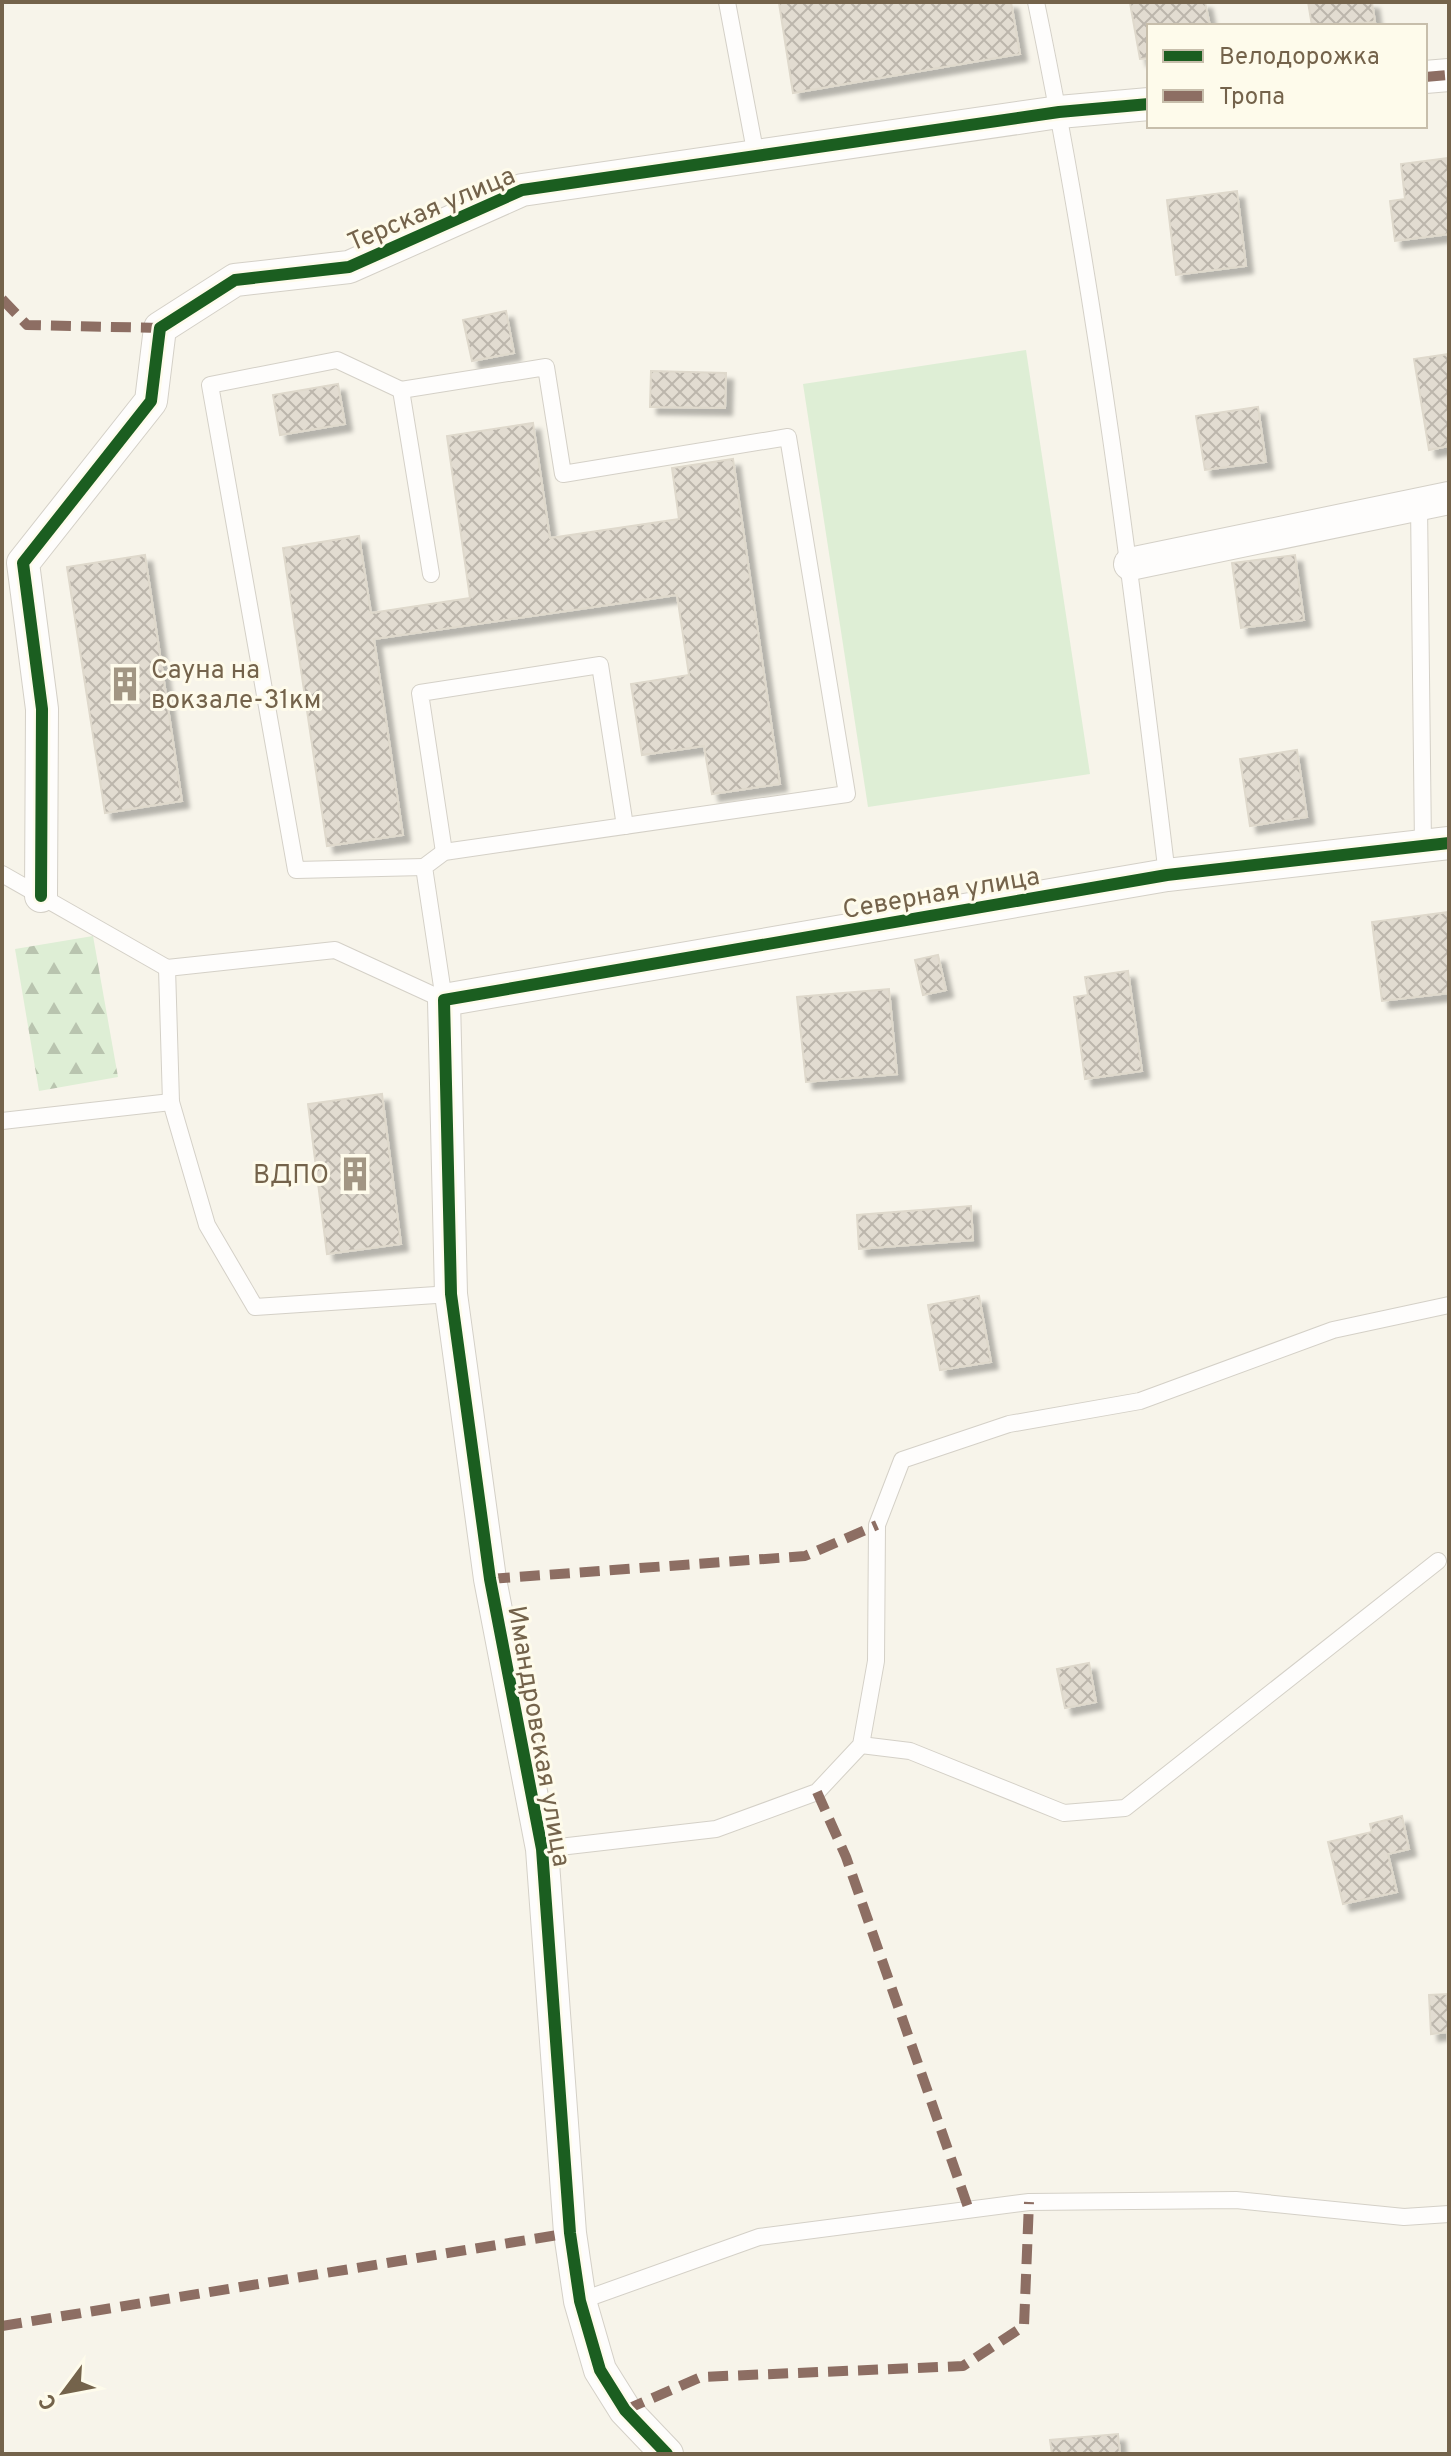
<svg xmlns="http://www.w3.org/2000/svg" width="1451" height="2456" font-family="Overpass,sans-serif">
  <defs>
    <pattern id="forest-firs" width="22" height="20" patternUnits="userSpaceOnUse" patternTransform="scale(2)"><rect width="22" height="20" fill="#deeed5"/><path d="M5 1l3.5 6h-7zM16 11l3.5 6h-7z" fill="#b9c4af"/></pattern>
    <pattern id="building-cross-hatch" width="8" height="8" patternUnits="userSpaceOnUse" patternTransform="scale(2)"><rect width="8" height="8" fill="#e2dcd1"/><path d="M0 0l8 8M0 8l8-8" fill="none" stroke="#bcb6ac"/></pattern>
    <filter id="shadow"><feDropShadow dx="7" dy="7" stdDeviation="2" flood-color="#0004"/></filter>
  </defs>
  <rect width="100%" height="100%" fill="#f7f4ea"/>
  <polygon fill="url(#forest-firs)" points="93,936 118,1077 39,1091 15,949"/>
  <polygon fill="#deeed5" points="1026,350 1090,774 868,807 803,384"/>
  <g fill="url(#building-cross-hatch)" stroke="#dfd9cc" stroke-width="2" filter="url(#shadow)">
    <polygon points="1011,2 1020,54 793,93 779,3"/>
    <polygon points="1205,2 1210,26 1149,26 1149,58 1140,59 1130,3"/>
    <polygon points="1308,2 1372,2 1375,22 1312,26"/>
    <polygon points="1449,158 1449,234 1395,241 1390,201 1405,199 1401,164"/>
    <polygon points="1237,191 1246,266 1176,275 1167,200"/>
    <polygon points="506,311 514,353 472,361 463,320"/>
    <polygon points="1449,354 1449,446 1429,450 1414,359"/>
    <polygon points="651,371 726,373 725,408 650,407"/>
    <polygon points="338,384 345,424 280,435 273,395"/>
    <polygon points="1258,407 1266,462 1205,470 1196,416"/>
    <polygon points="533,423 550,538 679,519 672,468 733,459 780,784 712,794 704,746 642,755 631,684 689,675 677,595 374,639 403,835 327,846 283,548 359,536 371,613 470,598 447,436"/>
    <polygon points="145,555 182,801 105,813 67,567"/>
    <polygon points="1295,555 1304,620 1241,628 1232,563"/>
    <polygon points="1297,750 1307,817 1250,826 1240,759"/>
    <polygon points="1449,912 1449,993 1382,1001 1372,922"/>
    <polygon points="938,955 946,990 923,995 915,960"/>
    <polygon points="1128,971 1142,1071 1085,1079 1074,997 1088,995 1085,977"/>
    <polygon points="889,989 897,1074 806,1082 797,997"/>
    <polygon points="382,1094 401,1244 327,1254 308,1104"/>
    <polygon points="971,1206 973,1240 859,1249 857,1215"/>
    <polygon points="979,1296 991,1362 940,1370 928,1305"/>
    <polygon points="1089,1663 1096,1702 1065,1708 1057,1669"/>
    <polygon points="1402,1816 1409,1849 1388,1854 1397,1892 1343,1904 1328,1842 1372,1832 1370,1824"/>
    <polygon points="1449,1994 1449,2058 1447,2032 1431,2034 1429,1995"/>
    <polygon points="1118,2434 1120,2454 1052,2454 1050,2440"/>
  </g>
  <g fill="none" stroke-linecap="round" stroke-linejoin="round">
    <g stroke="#d4d0c7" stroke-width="18">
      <g id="service">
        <polyline points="727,2 756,156"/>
        <path d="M1036,2C1096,290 1132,583 1167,875"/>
        <polyline points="401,390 337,360 210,385 296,870 424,867"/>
        <polyline points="1419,505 1423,846"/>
        <polyline points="431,574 401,390 546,367 563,474 788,437 847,794 444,852 424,867 444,1000"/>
        <polyline points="444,852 420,693 600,665 625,826"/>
        <polyline points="2,874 167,968"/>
        <polyline points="444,1000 335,950 167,968 171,1102 207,1225 255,1307 451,1294"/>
        <polyline points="2,1121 171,1102"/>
        <polyline points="861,1745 910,1751 1064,1813 1125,1808 1438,1561"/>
        <polyline points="542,1849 716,1829 817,1792 861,1745 876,1661 877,1525 902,1460 1009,1424 1140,1401 1333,1330 1449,1305"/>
        <polyline points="580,2301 759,2237 1029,2202 1236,2200 1404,2217 1449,2214"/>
      </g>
    </g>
    <g stroke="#d4d0c7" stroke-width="34">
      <g id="minor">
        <polyline points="1425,77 1449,75"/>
        <polyline points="1130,564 1449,498"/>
        <polyline points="41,896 42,709 23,563 151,401 160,328 235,280 349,267 522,190 1059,112 1149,104"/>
        <polyline points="667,2454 625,2410 600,2370 580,2301 570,2233 542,1849 490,1579 451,1294 444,1000 1167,875 1449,843"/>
      </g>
    </g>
    <use href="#service" stroke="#fefdfc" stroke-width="16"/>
    <use href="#minor" stroke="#fefdfc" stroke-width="32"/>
    <g stroke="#8d6e63" stroke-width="10" stroke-dasharray="20 10" stroke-linecap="butt">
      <polyline points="1425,77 1449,75"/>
      <polyline points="2,299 27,325 160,328"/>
      <polyline points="490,1579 805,1556 877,1525"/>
      <polyline points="817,1792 846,1857 969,2210"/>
      <polyline points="2,2326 570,2233"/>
      <polyline points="625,2410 701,2377 963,2366 1024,2326 1029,2202"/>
    </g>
    <g stroke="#fefbeb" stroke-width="17">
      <g id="cycleway">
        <polyline points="41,896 42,709 23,563 151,401 160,328 235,280 349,267 522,190 1059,112 1149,104"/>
        <polyline points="667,2454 625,2410 600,2370 580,2301 570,2233 542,1849 490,1579 451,1294 444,1000 1167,875 1449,843"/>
      </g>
    </g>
    <use href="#cycleway" stroke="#1b5e20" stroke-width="12"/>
  </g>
  <defs>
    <g id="building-bare" transform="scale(2.76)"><path d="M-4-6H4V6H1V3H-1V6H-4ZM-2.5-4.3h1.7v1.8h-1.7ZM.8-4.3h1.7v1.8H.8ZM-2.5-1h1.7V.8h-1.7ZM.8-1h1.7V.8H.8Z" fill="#a29683" stroke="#fefbeb" stroke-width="2.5" paint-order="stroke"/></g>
  </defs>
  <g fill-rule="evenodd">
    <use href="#building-bare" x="125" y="684"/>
    <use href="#building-bare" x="355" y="1174"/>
  </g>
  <g text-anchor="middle" stroke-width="6" stroke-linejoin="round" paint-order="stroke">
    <g font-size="26" fill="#74634b" stroke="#fefbeb">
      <text transform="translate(431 208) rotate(-23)" y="9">Терская улица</text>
      <text transform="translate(941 892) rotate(-10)" y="9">Северная улица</text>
      <text transform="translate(540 1736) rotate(80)" y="9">Имандровская улица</text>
    </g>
    <g font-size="26" fill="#74634b" stroke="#fefbeb" text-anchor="start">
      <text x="151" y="678">Сауна на<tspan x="151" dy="30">вокзале-31км</tspan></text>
      <text x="329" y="1183" text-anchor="end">ВДПО</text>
    </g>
  </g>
  <rect width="1451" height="2456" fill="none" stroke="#74634b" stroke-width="8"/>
  <rect x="1147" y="24" width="280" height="104" fill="#fefbeb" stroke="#c7beab" stroke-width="2"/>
  <rect x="1163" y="50" width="40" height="12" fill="#1b5e20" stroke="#c7beab" stroke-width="2"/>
  <text x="1219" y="64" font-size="24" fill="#74634b">Велодорожка</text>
  <rect x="1163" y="90" width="40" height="12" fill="#8d6e63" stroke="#c7beab" stroke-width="2"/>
  <text x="1219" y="104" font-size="24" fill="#74634b">Тропа</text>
  <g transform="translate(64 2392) rotate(238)" stroke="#fefbeb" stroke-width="6" paint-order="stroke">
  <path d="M0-6L14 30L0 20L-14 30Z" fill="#74634b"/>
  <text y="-12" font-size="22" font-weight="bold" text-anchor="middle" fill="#74634b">С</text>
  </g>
</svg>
